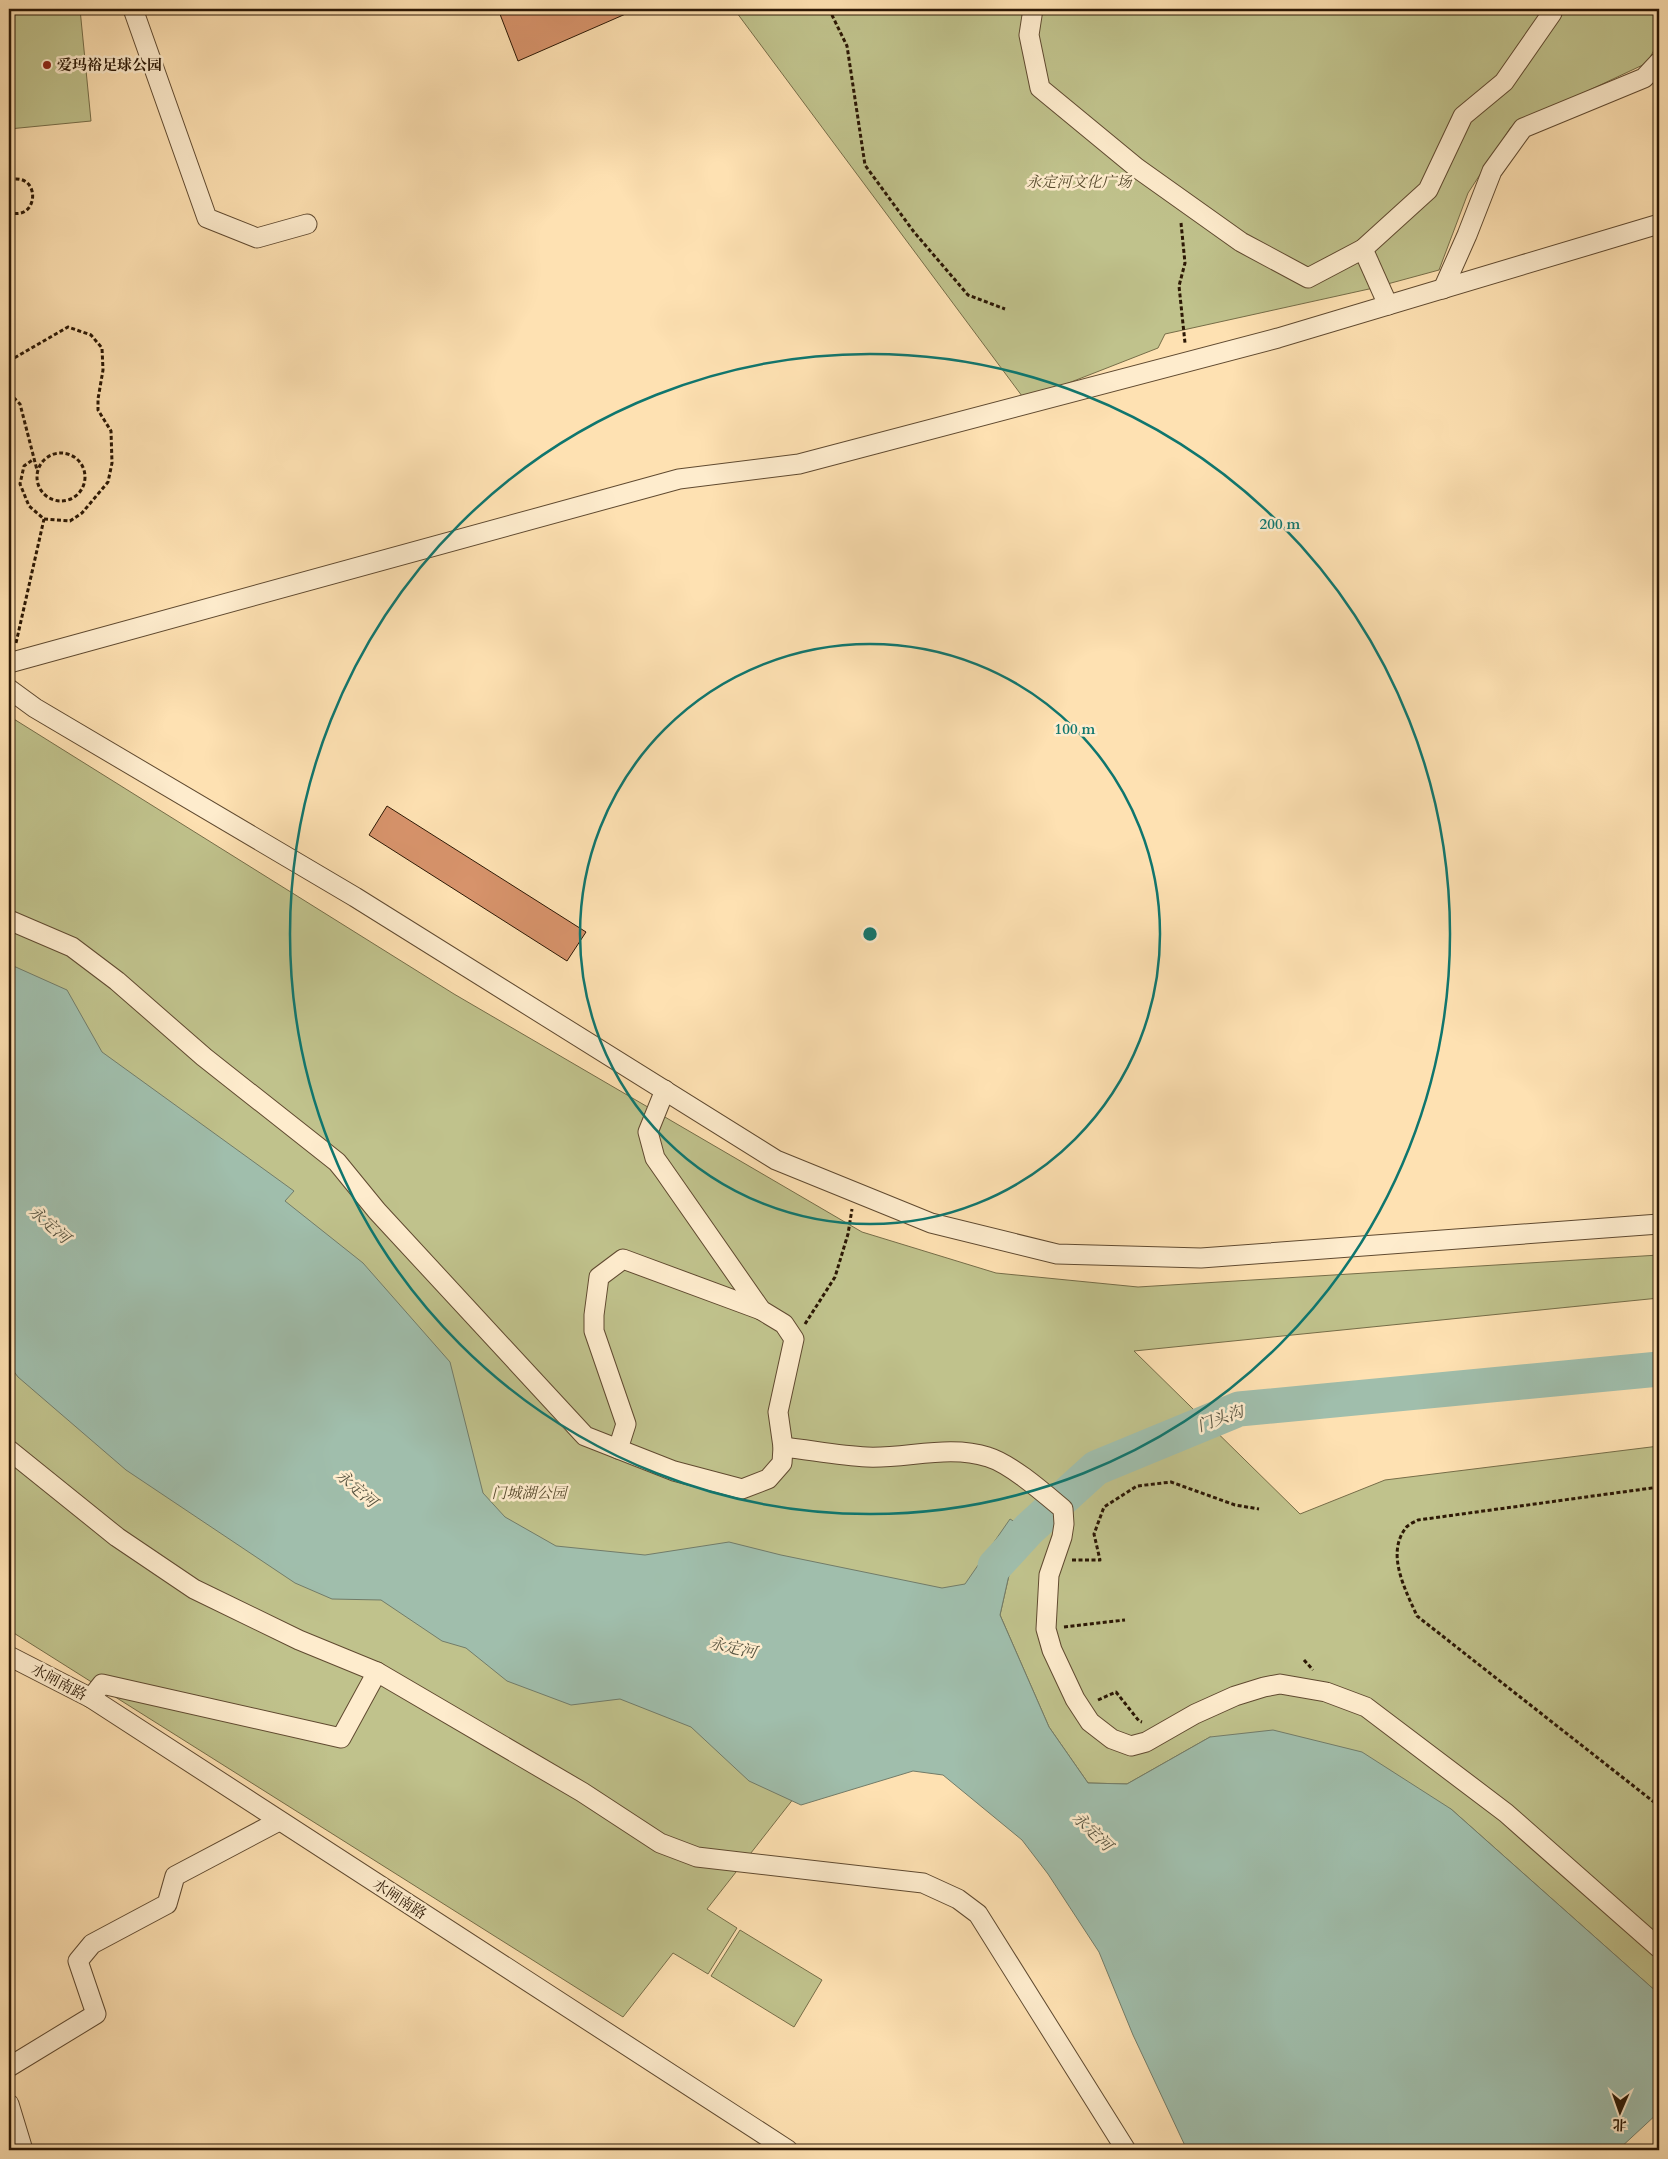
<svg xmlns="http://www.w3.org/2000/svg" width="1668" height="2159" font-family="Cardo,'Noto Serif SC',serif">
  <rect width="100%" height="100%" fill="#fee1b2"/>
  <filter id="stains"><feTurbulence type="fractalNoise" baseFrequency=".004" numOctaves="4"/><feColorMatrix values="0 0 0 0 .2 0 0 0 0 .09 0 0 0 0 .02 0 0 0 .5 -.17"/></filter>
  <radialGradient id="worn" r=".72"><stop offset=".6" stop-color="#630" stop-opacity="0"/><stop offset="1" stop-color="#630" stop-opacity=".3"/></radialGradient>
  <g fill="#c0c28c" stroke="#766d48">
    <polygon points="9,9 80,9 91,121 9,129"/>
    <polygon points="734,9 1659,9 1659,41 1647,63 1511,127 1468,193 1439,270 1369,289 1165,334 1158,348 1025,400"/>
    <polygon points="9,716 454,994 862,1232 996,1273 1138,1287 1659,1255 1659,1298 1134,1351 1300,1514 1385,1480 1659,1446 1659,1994 1451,1809 1210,1737 1127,1784 1088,1783 1049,1727 1000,1615 1009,1575 1036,1544 939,1613 707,1909 737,1928 708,1974 673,1953 623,2017 9,1630"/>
    <polygon points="740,1930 822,1980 794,2027 711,1976"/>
  </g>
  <polygon fill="#a0beac" stroke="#727c69" points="9,964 67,990 102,1052 294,1191 285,1201 363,1263 450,1362 483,1493 505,1517 556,1546 645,1555 729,1542 781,1555 942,1588 965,1584 1010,1519 1028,1530 1038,1542 1009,1575 1000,1615 1049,1727 1088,1783 1127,1784 1210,1737 1273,1730 1362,1752 1451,1809 1659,1994 1659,2112 1618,2150 1187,2150 1133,2035 1099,1952 1048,1874 1022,1840 943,1775 913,1771 801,1805 749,1781 691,1727 620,1699 571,1705 507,1681 466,1648 442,1641 381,1600 332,1599 295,1583 126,1470 18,1377 9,1365"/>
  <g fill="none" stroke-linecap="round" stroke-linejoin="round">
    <polyline stroke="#a0beac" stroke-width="35" points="995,1566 1029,1529 1096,1468 1239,1409 1659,1369"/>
  </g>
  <g fill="#d7936b" stroke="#2c1805">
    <polygon points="498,9 637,9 518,61"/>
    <polygon points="387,806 586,932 567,961 369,835"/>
  </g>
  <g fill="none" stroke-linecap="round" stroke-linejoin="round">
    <g stroke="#604a30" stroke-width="21">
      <g id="minor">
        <polyline points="133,9 207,218 257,238 307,224"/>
        <polyline points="1033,9 1029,35 1040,88 1137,168 1241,242 1308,278 1363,249 1428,190 1463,116 1504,82 1552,13 1552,9"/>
        <polyline points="1363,249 1388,305"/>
        <polyline points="1443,289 1467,235 1492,171 1523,128 1644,78 1659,62"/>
        <polyline points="9,663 679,479 799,464 1278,338 1659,224"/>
        <polyline points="9,689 35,708 355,897 776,1160 931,1223 1057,1254 1201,1258 1659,1224"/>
        <polyline points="9,920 72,947 117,981 204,1057 337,1162 377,1211 585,1436 674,1471 742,1489 768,1479 782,1463 783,1447 778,1412 794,1339 784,1324 761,1310 655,1158 648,1132 665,1090"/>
        <path d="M783,1447C811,1450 839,1456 867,1457C906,1459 949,1444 988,1457C1011,1464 1044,1493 1063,1509L1064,1524L1062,1537L1049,1575L1046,1629L1052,1650L1075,1699L1090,1722L1112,1739L1131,1746L1146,1742L1195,1714L1235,1696L1264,1687L1280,1684L1326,1692L1366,1707L1506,1813L1659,1948"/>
        <polyline points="618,1449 626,1424 594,1331 594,1315 599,1277 623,1259 761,1310"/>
        <polyline points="9,1450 117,1537 194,1589 299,1640 377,1672 582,1792 660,1843 697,1857 923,1883 958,1899 978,1914 1126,2150"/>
        <polyline points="9,1656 91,1698 788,2150"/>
        <polyline points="91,1698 102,1684 341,1738 377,1672"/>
        <polyline points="9,2067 96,2014 78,1961 92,1944 167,1904 175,1876 279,1821"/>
        <polyline points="9,2104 23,2150"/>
      </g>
    </g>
    <g stroke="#2c1805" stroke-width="3" stroke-dasharray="4 2.5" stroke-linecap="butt">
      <polyline points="829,9 847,46 865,165 914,232 968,295 1005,309"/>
      <path d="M9,180C42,171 39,223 9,212"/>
      <polyline points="1181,223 1185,263 1179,286 1185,343"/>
      <polyline points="9,225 12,213"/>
      <polyline points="9,361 68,327 91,335 102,348 103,370 98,399 98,410 111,431 112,463 108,482 82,513 70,521 44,519 29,506 20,484 24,466 34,459"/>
      <polyline points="9,393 20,404 37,470"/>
      <circle cx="61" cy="477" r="24"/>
      <polyline points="16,643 44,519"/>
      <polyline points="805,1324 835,1277 848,1234 852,1209"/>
      <path d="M1659,1487L1418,1520C1414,1522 1407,1525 1405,1529C1386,1555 1406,1591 1417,1616L1659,1806"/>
      <polyline points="1072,1560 1100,1560 1094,1534 1104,1507 1137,1486 1171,1482 1235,1505 1259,1509"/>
      <polyline points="1064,1627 1125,1620"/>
      <polyline points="1304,1660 1313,1670"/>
      <polyline points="1098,1700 1116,1692 1139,1721 1142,1722"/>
    </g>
    <use href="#minor" stroke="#feeccd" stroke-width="19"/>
  </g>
  <g fill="none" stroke="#0f766e" stroke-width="2.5">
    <circle cx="870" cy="934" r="290"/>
    <circle cx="870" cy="934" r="580"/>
  </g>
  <circle fill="#8f2418" stroke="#feeccd" stroke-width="2" cx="47" cy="65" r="5"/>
  <g text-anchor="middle" stroke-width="5" stroke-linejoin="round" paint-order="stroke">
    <g font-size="15" font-weight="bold" fill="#2c1805" stroke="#feeccd" text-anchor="start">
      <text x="57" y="70">爱玛裕足球公园</text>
    </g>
    <g font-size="15" font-style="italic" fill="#584b2e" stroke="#feeccd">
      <text x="1079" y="187">永定河文化广场</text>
      <text x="529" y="1498">门城湖公园</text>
    </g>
    <g font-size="15" fill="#2c1805" stroke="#feeccd">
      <text transform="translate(59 1682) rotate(28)" y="5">水闸南路</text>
      <text transform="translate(400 1899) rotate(33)" y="5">水闸南路</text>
    </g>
    <g font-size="16" font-style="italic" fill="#55523f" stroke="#feeccd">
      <text transform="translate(50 1224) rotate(41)" y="6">永定河</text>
      <text transform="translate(1220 1418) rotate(-20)" y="6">门头沟</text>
      <text transform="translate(357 1488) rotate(41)" y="6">永定河</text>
      <text transform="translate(733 1647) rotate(12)" y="6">永定河</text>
      <text transform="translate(1093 1831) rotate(44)" y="6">永定河</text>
    </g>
  </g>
  <circle cx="870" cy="934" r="8" fill="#0f766e" stroke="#feeccd" stroke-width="2.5"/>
  <g font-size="15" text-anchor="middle" font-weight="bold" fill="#0f766e" stroke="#feeccd" stroke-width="5" stroke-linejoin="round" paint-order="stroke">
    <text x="1280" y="529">200 m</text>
    <text x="1075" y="734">100 m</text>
  </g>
  <rect width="1668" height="2159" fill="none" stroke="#fee1b2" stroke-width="30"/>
  <rect x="10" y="10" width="1648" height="2139" fill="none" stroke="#2c1805" stroke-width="2.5"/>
  <rect x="15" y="15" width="1638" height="2129" fill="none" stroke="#2c1805"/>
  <g transform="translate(1620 2112) rotate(182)" stroke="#feeccd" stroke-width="4" paint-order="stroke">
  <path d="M0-4L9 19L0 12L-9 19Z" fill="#2c1805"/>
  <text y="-8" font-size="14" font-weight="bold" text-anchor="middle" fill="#2c1805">北</text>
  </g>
  <rect width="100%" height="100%" filter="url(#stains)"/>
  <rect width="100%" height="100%" fill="url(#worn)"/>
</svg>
